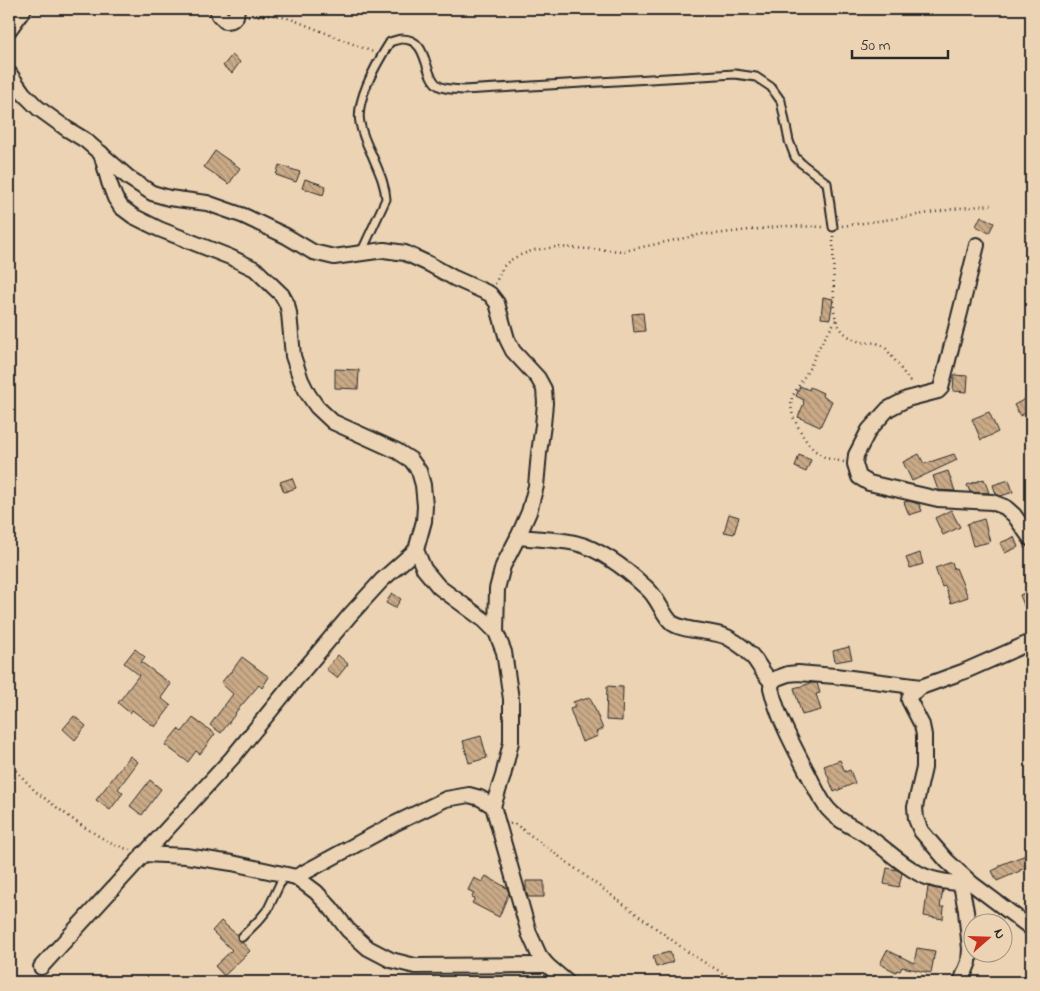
<svg xmlns="http://www.w3.org/2000/svg" width="1040" height="991" font-family="'Indie Flower',sans-serif">
  <defs>
    <pattern id="building-back-hatch" width="6" height="6" patternUnits="userSpaceOnUse" patternTransform="scale(1.25)"><rect width="6" height="6" fill="#caaa87"/><path d="M-1 5l2 2M0 0l6 6M5-1l2 2" fill="none" stroke="#a48b6f"/></pattern>
  </defs>
  <rect width="100%" height="100%" fill="#ebd3b3"/>
  <filter id="ink" filterUnits="userSpaceOnUse"><feTurbulence type="fractalNoise" baseFrequency=".02" numOctaves="2"/><feDisplacementMap in="SourceGraphic" scale="10" xChannelSelector="R" yChannelSelector="G"/><feConvolveMatrix kernelMatrix="1 2 1 2 8 2 1 2 1" color-interpolation-filters="sRGB"/></filter>
  <g filter="url(#ink)">
    <g fill="url(#building-back-hatch)" stroke="#2b2b2b">
      <polygon points="232,55 240,62 232,73 223,66"/>
      <polygon points="215,151 240,168 229,184 204,167"/>
      <polygon points="279,165 300,172 296,182 276,175"/>
      <polygon points="305,179 326,186 323,195 302,188"/>
      <polygon points="981,216 994,223 989,233 976,226"/>
      <polygon points="823,297 833,299 830,319 821,318"/>
      <polygon points="643,313 645,331 634,332 632,314"/>
      <polygon points="335,369 359,370 358,389 335,388"/>
      <polygon points="954,375 968,376 967,392 953,391"/>
      <polygon points="800,386 809,390 810,387 823,393 822,396 832,401 820,427 798,417 804,403 803,402 804,400 796,396"/>
      <polygon points="1027,398 1031,406 1031,410 1020,416 1014,405"/>
      <polygon points="989,412 998,432 981,440 972,419"/>
      <polygon points="919,454 924,464 954,454 957,460 912,481 903,462"/>
      <polygon points="799,455 811,460 806,472 795,467"/>
      <polygon points="948,471 955,491 938,490 933,476"/>
      <polygon points="292,478 296,488 284,492 280,482"/>
      <polygon points="984,479 989,493 970,492 967,485"/>
      <polygon points="1009,480 1013,492 1001,496 996,494 993,485"/>
      <polygon points="908,501 919,504 922,511 909,515 904,502"/>
      <polygon points="951,510 960,527 943,535 935,518"/>
      <polygon points="729,514 739,517 734,534 724,532"/>
      <polygon points="984,519 990,542 973,546 967,524"/>
      <polygon points="1014,537 1018,547 1005,553 1000,543"/>
      <polygon points="920,553 923,564 910,568 906,558"/>
      <polygon points="952,562 954,569 956,568 968,597 951,603 945,586 942,587 935,568"/>
      <polygon points="1031,590 1031,623 1020,595"/>
      <polygon points="392,593 401,599 395,608 386,603"/>
      <polygon points="849,647 852,659 835,662 833,651"/>
      <polygon points="135,649 145,657 141,662 171,684 161,698 171,706 155,727 132,710 130,713 118,703 139,675 124,663"/>
      <polygon points="338,655 348,664 337,678 326,669"/>
      <polygon points="242,657 269,677 262,688 259,685 235,713 236,713 221,733 210,725 233,694 221,683 230,672 231,672"/>
      <polygon points="812,683 817,683 820,693 816,694 821,710 802,715 794,688"/>
      <polygon points="607,686 623,687 622,721 606,720"/>
      <polygon points="590,697 603,729 596,732 598,736 582,742 570,709 575,707 573,702 582,699 583,700"/>
      <polygon points="74,716 86,726 75,740 63,729"/>
      <polygon points="193,718 215,734 200,754 196,751 188,762 165,745 178,729 182,732"/>
      <polygon points="481,736 487,758 469,763 463,741"/>
      <polygon points="130,756 138,762 118,789 123,793 110,810 96,800"/>
      <polygon points="840,760 845,772 850,770 855,783 834,792 824,766"/>
      <polygon points="150,780 161,789 142,815 130,806"/>
      <polygon points="1031,853 1031,866 1020,870 1020,871 997,881 992,871 1000,867 1000,865"/>
      <polygon points="887,868 897,870 902,873 899,887 884,884"/>
      <polygon points="486,876 507,888 509,893 499,917 472,903 475,898 472,897 474,893 468,890 474,878 482,882"/>
      <polygon points="526,881 544,881 544,897 528,897 526,892"/>
      <polygon points="928,887 943,890 940,907 944,907 943,919 924,916"/>
      <polygon points="221,921 237,935 238,940 242,942 250,951 224,976 215,966 232,950 212,931"/>
      <polygon points="917,948 935,951 931,973 902,967 900,971 897,970 896,972 880,964 887,950 914,963"/>
      <polygon points="670,952 673,962 656,967 653,956"/>
    </g>
    <g fill="none" stroke-linecap="round" stroke-linejoin="round">
      <g stroke="#2b2b2b" stroke-width="11">
        <g id="service">
          <path d="M361,253L386,199C385,183 378,170 372,155C367,145 362,134 360,123C355,100 378,61 390,42C394,41 398,39 402,39C430,39 422,75 439,86C446,90 456,89 463,90L735,74L756,77L771,87L781,101L789,141L795,157L801,163L827,183L833,227"/>
          <polyline points="242,937 259,920 268,909 284,875"/>
        </g>
      </g>
      <g stroke="#2b2b2b" stroke-width="18">
        <g id="minor">
          <polyline points="217,9 219,15 225,21 232,20 236,16 237,9"/>
          <polyline points="9,30 24,9"/>
          <polyline points="9,73 23,93 38,108 67,129 85,140 129,178 152,193 169,198 207,203 244,216 286,236 313,252 334,257 384,250 405,253 429,264 454,278 490,294 497,303 507,339 513,351 538,378 544,389 545,403 543,425 539,453 536,486 529,512 518,537 503,566 497,589 496,632"/>
          <polyline points="101,153 109,182 115,198 121,207 133,216 159,229 230,257 255,269 282,295 287,304 289,313 293,356 301,380 308,394 317,407 333,422 397,451 411,460 419,471 423,485 425,506 424,521 416,550 424,569 439,587 484,620 496,632 504,652 511,699 511,742 503,776 493,806"/>
          <polyline points="977,245 941,388 938,391 907,399 888,409 869,430 856,455 855,464 859,477 869,483 938,499 992,502 1005,507 1014,515 1031,539"/>
          <path d="M518,537C537,539 556,539 575,543C598,548 625,568 642,584C647,588 652,593 655,598C660,605 665,617 672,623C685,632 711,630 727,637C738,643 749,651 756,661C761,669 765,676 772,682"/>
          <polyline points="1031,642 965,671 921,687 911,694 910,696 909,700 922,725 924,735 924,768 915,807 916,819 921,831 947,861 971,883 1031,928"/>
          <path d="M921,687L835,676L798,673L788,674L777,678L772,682L771,688C778,718 793,745 807,772C813,783 820,800 828,809C838,821 853,827 866,835C884,847 899,863 918,873C931,881 956,884 971,883"/>
          <polyline points="143,854 186,856 232,863 296,877 394,824 446,799 469,795 480,798 493,806 529,933 539,955 547,965 567,982"/>
          <polyline points="296,877 316,892 331,908 348,930 368,948 391,960 415,966 547,965"/>
          <polyline points="41,967 232,758 297,678 350,615 382,580 416,550"/>
          <polyline points="961,982 969,962 970,949 966,911 961,884"/>
        </g>
      </g>
      <g stroke="#2b2b2b" stroke-width="2.5" stroke-dasharray="1 4" stroke-linecap="butt">
        <polyline points="248,16 275,15 291,19 373,52"/>
        <polyline points="842,226 899,218 960,208 991,205"/>
        <path d="M833,236L834,310C836,326 844,337 861,342C871,344 874,340 885,347L912,384"/>
        <polyline points="495,284 503,267 509,261 518,256 534,250 556,247 624,251 703,234 715,234 784,226 824,227"/>
        <polyline points="836,320 818,349 810,367 792,397 791,406 793,417 804,438 814,450 826,458 844,462"/>
        <polyline points="9,763 35,791 79,824 112,844 130,850"/>
        <polyline points="510,824 513,823 518,826 692,955 731,978 743,982"/>
      </g>
      <use href="#service" stroke="#ebd3b3" stroke-width="7"/>
      <use href="#minor" stroke="#ebd3b3" stroke-width="14"/>
    </g>
  </g>
  <rect width="1040" height="991" fill="none" stroke="#ebd3b3" stroke-width="30"/>
  <rect x="15" y="15" width="1010" height="961" fill="none" stroke="#2b2b2b" stroke-width="2" filter="url(#ink)"/>
  <g transform="translate(988 938) rotate(70)"><circle r="24" fill="#ebd3b3" stroke="#9e907d"/>
  <path d="M0-4L9 19L0 12L-9 19Z" fill="#c8321e"/>
  <text y="-8" font-size="14" font-weight="bold" text-anchor="middle" fill="#2b2b2b">N</text>
  </g>
  <path d="M852 50v8h96v-8" fill="none" stroke="#2b2b2b" stroke-width="2.5"/>
  <text x="860" y="50" font-size="15" fill="#2b2b2b" stroke="#ebd3b3" stroke-width="4" paint-order="stroke">50 m</text>
</svg>
